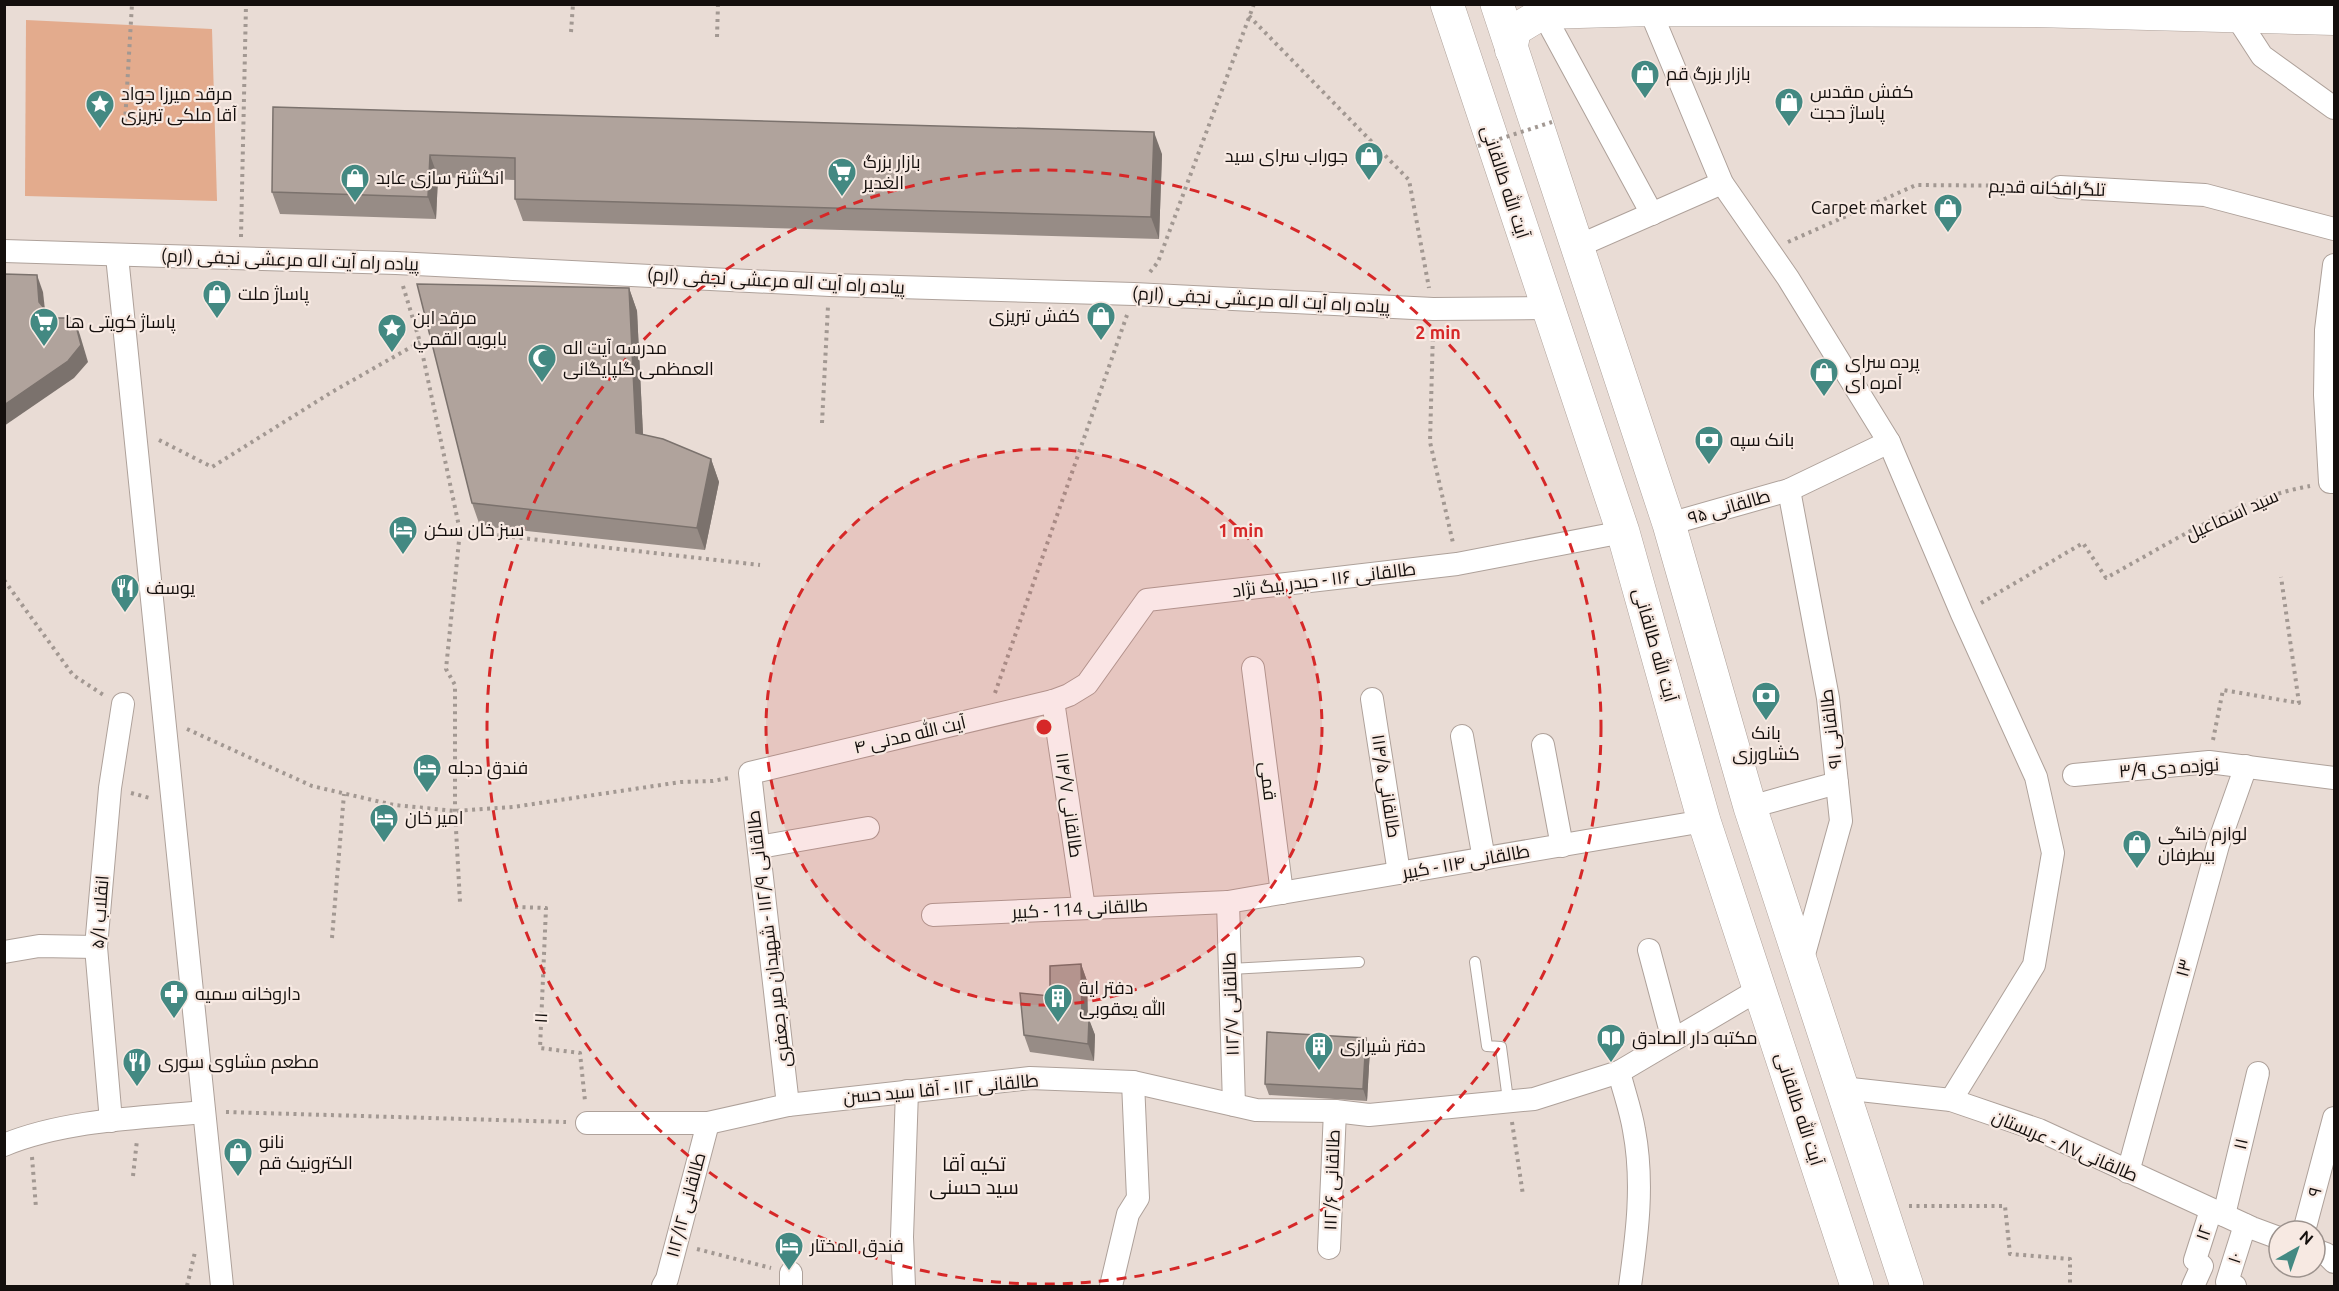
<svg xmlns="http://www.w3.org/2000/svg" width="2339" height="1291" font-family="Ubuntu,Cairo,sans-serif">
  <rect width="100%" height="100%" fill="#e9dcd5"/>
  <polygon fill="#e3ab8d" points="26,20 212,29 217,201 25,196"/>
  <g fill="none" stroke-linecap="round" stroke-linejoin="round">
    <g stroke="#aea19a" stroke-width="12">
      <g id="lane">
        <polyline points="1475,962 1487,1046 1501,1047 1508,1100"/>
        <polyline points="1230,969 1359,962"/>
      </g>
    </g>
    <g stroke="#aea19a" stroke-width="24">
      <g id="street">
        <polyline points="2232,5 2236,16 2262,56 2334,108"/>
        <polyline points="1650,10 1722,183 1788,278 1889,442 1962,614 2036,777 2053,853 2034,965 1951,1100"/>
        <polyline points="1543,13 1652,214"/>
        <polyline points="2060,187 2205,195 2334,229"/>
        <polyline points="1576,247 1722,183"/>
        <polyline points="4,251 396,263 830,285 1134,294 1433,309 1547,308"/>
        <polyline points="117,256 222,1286"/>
        <polyline points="2334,265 2326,330 2325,395 2330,482 2334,482"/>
        <polyline points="1789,490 1828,698 1841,821 1801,965"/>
        <polyline points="1669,524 1789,490 1889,442"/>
        <polyline points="1253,668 1282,893"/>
        <polyline points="1372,699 1399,873"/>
        <polyline points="1053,701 1084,908"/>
        <polyline points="1462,736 1484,859"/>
        <polyline points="1543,745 1562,846"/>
        <polyline points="2074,775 2209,762 2334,778"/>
        <polyline points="1750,807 1837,783"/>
        <polyline points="759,847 868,828"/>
        <polyline points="1228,902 1234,1105"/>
        <polyline points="933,915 1228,902 1704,821"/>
        <polyline points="1649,950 1673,1040"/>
        <polyline points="4,952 39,946 96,947"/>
        <path d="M1619,1072C1624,1092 1631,1111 1634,1130C1644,1183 1637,1235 1630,1286"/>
        <polyline points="1842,1088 1951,1100 2039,1130 2252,1228 2279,1238"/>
        <polyline points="788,1105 750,773 1053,701 1069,695 1087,684 1147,600 1457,564 1623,532"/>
        <polyline points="111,1121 96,947 110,788 123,704"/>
        <polyline points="587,1123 708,1123 788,1105 1030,1078 1133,1082 1256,1110 1335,1111 1369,1115 1534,1099 1619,1072 1758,990"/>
        <path d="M4,1145C65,1120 139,1118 204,1112"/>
        <polyline points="2128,1172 2218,845 2246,766"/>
        <polyline points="2224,1215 2258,1073"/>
        <polyline points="2304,1231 2334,1118"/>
        <polyline points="1329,1248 1335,1111"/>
        <polyline points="2315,1250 2326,1254 2334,1262"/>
        <polyline points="791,1273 791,1286"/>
        <polyline points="663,1286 667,1279 708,1123"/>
        <polyline points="904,1286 902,1237 907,1091"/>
        <polyline points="1111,1286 1128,1214 1138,1198 1133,1082"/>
        <polyline points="2193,1286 2202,1266 2195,1260 2211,1210"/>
        <polyline points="2235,1286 2227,1282 2245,1225"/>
      </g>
    </g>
    <g stroke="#aea19a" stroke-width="33">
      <polyline id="secondary" points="1511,50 1515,30 1543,13 1650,10 2035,11 2334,19"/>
    </g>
    <g stroke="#aea19a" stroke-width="34">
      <g id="primary">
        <polyline points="1447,4 1623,532 1704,821 1857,1286"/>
        <polyline points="1497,4 1669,524 1750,807 1907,1286"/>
      </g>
    </g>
    <g stroke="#a29892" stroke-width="4" stroke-dasharray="3 4.5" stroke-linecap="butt">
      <polyline points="1249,16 1409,180 1429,288"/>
      <polyline points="571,32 573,4"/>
      <polyline points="717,37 718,4"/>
      <polyline points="125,122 132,4"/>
      <polyline points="241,237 246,4"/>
      <polyline points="1788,242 1916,185 2038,186"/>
      <polyline points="1150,272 1158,262 1254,4"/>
      <polyline points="403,286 420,342 460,531 446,669 455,685 455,811 460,902"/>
      <polyline points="1433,331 1430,442 1453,543"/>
      <polyline points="822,423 828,306"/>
      <polyline points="159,440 212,467 332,392 420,342"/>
      <polyline points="460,531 760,565"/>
      <polyline points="4,580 73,675 105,696"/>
      <path d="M1981,603L2083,543L2106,578C2170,543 2237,499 2310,486"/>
      <polyline points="995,693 1127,315"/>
      <polyline points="187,729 312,786 394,805 455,811 513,807 681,782 713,781 729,778"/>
      <polyline points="2213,740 2223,690 2299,703 2281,577"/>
      <polyline points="131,793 150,798"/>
      <polyline points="515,907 546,908 540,1048 580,1053 585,1101"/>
      <polyline points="332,938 344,794"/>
      <polyline points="226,1112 566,1122"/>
      <polyline points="1512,1122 1523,1195"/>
      <polyline points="32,1157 36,1208"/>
      <polyline points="133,1176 137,1140"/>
      <polyline points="1909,1206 2005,1206 2010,1254 2070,1259 2070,1286"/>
      <polyline points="697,1249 771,1268"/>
      <polyline points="187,1286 195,1252"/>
    </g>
    <use href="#lane" stroke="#fff" stroke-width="10"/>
    <use href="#street" stroke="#fff" stroke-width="22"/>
    <use href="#secondary" stroke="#fff" stroke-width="32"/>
    <use href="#primary" stroke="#fff" stroke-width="33"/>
    <polyline stroke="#a29892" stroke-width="4" stroke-dasharray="3 4.5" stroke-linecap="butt" points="1478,146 1552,122"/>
  </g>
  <g fill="#978c86">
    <polygon points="273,107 1162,154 1159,239 523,221 515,199 515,180 438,177 436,219 280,214 272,192"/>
    <polygon points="629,288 637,311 643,434 711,459 719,482 705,550 480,526 472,503"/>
    <polygon points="1081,964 1087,981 1088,1018 1095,1035 1094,1061 1030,1052 1024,1035 1050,996"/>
    <polygon points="1366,1038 1370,1049 1367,1101 1269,1095 1265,1084"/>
  </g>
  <g fill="#7b726d">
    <polygon points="1154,132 1162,154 1159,239 1151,217"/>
    <polygon points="430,155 438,177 436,219 428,197"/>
    <polygon points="37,275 43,292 46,319 39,302"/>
    <polygon points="629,288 637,311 644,455 636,433"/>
    <polygon points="74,318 80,335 88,362 74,378 4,426 4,405"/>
    <polygon points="711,459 719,482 705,550 697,528"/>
    <polygon points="1081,964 1087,981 1088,1034 1082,1018"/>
    <polygon points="1089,1019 1095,1035 1094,1061 1088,1044"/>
    <polygon points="1366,1038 1370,1049 1367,1101 1363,1089"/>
  </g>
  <g fill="#b0a39c" stroke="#7b726d" stroke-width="1.5">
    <polygon points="273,107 1154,132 1151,217 515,199 515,158 430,155 428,197 272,192"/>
    <polygon points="4,274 37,275 39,302 52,318 74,318 81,345 68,361 4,405"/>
    <polygon points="417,284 629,288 636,433 663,439 711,459 697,528 472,503"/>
    <polygon points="1081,964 1082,1018 1089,1019 1088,1044 1024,1035 1020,993 1050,996 1050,966"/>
    <polygon points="1267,1032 1366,1038 1363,1089 1265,1084"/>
  </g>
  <circle cx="1044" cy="727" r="278" fill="#d62828" fill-opacity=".12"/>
  <g fill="none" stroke="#d62828" stroke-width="3" stroke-dasharray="10 8">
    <circle cx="1044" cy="727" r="278"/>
    <circle cx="1044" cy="727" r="557"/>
  </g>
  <defs>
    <g id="shop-pin" transform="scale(1.5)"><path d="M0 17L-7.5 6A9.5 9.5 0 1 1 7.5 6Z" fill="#438982" stroke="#f7e9e2"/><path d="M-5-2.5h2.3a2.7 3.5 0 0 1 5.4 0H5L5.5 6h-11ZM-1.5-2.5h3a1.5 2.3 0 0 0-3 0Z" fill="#fff"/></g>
    <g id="sight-pin" transform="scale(1.5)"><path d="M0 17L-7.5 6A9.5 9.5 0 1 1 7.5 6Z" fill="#438982" stroke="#f7e9e2"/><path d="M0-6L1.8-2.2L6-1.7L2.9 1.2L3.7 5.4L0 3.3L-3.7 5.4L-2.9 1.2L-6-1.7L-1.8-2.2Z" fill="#fff"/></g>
    <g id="supermarket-pin" transform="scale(1.5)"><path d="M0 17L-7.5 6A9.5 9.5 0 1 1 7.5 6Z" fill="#438982" stroke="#f7e9e2"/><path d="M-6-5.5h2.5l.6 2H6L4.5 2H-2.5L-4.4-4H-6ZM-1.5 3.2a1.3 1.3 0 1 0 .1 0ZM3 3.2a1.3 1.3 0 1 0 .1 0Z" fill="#fff"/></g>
    <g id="mosque-pin" transform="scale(1.5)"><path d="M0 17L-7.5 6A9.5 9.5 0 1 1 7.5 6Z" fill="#438982" stroke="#f7e9e2"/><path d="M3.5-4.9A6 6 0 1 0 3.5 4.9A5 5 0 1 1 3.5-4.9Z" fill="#fff"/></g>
    <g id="bank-pin" transform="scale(1.5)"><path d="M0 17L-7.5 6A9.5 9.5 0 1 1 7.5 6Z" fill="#438982" stroke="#f7e9e2"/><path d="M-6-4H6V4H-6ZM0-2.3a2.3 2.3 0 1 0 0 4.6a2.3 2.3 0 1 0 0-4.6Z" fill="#fff"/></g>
    <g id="hotel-pin" transform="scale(1.5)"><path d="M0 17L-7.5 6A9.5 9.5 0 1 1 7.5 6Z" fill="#438982" stroke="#f7e9e2"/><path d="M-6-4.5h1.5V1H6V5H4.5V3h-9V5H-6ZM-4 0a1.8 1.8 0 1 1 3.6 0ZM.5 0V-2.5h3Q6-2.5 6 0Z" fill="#fff"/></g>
    <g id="restaurant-pin" transform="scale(1.5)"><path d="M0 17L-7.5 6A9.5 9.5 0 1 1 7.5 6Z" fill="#438982" stroke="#f7e9e2"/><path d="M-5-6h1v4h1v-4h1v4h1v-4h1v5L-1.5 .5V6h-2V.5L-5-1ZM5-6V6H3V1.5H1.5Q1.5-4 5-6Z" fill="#fff"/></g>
    <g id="pharmacy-pin" transform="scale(1.5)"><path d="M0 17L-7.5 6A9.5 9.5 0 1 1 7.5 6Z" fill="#438982" stroke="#f7e9e2"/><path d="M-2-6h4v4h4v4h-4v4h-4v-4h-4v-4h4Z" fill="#fff"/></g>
    <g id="building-pin" transform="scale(1.5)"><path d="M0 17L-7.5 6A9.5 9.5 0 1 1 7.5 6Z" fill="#438982" stroke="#f7e9e2"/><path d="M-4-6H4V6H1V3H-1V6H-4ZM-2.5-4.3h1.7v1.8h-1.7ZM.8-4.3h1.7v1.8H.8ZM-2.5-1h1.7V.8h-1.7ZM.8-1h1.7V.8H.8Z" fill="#fff"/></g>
    <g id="library-pin" transform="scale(1.5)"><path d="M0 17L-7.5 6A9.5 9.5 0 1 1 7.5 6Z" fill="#438982" stroke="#f7e9e2"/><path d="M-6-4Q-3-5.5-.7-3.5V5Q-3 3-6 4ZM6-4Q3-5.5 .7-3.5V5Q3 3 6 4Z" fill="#fff"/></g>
  </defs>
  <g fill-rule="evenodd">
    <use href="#shop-pin" x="1645" y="74"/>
    <use href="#shop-pin" x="1789" y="102"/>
    <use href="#sight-pin" x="100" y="104"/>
    <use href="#shop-pin" x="1369" y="156"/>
    <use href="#supermarket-pin" x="842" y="172"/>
    <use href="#shop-pin" x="355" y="178"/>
    <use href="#shop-pin" x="1948" y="208"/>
    <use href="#shop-pin" x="217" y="294"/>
    <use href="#shop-pin" x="1101" y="316"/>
    <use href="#supermarket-pin" x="44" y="322"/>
    <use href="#sight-pin" x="392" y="328"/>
    <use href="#mosque-pin" x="542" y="358"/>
    <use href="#shop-pin" x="1824" y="372"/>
    <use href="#bank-pin" x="1709" y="440"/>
    <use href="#hotel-pin" x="403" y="530"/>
    <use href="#restaurant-pin" x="125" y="588"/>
    <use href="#bank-pin" x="1766" y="696"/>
    <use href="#hotel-pin" x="427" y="768"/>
    <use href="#hotel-pin" x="384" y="818"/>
    <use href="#shop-pin" x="2137" y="844"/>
    <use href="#pharmacy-pin" x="174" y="994"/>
    <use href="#building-pin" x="1058" y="998"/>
    <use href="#library-pin" x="1611" y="1038"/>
    <use href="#building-pin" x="1319" y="1046"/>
    <use href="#restaurant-pin" x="137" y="1062"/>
    <use href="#shop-pin" x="238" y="1152"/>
    <use href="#hotel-pin" x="789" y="1246"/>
  </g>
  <g text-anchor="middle" stroke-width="4.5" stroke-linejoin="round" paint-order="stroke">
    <g font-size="18" fill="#140f0d" stroke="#f7e9e2" text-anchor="start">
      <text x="1666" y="80">بازار بزرگ قم</text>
      <text x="1810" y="98">کفش مقدس<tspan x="1810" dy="21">پاساژ حجت</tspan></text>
      <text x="121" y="100">مرقد میرزا جواد<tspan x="121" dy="21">آقا ملکی تبریزی</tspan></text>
      <text x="1348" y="162" text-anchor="end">جوراب سرای سید</text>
      <text x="863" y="168">بازار بزرگ<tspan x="863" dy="21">الغدیر</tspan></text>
      <text x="376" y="184">انگشتر سازی عابد</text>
      <text x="1927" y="214" text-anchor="end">Carpet market</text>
      <text x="238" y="300">پاساژ ملت</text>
      <text x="1080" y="322" text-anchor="end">کفش تبریزی</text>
      <text x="413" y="324">مرقد ابن<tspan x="413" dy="21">بابويه القمي</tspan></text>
      <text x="65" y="328">پاساژ کویتی ها</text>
      <text x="563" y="354">مدرسه آیت اله<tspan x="563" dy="21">العمظمی گلپایگانی</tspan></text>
      <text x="1845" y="368">پرده سرای<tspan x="1845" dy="21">آمره ای</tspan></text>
      <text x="1730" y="446">بانک سپه</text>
      <text x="424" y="536">سبز خان سکن</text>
      <text x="146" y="594">یوسف</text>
      <text x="1766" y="739" text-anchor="middle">بانک<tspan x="1766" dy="21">کشاورزی</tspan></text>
      <text x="448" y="774">فندق دجله</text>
      <text x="405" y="824">امیر خان</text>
      <text x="2158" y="840">لوازم خانگی<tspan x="2158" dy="21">بیطرفان</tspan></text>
      <text x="1079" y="994">دفتر ایة<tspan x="1079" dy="21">الله یعقوبی</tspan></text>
      <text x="195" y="1000">داروخانه سمیه</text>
      <text x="1632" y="1044">مکتبه دار الصادق</text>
      <text x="1340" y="1052">دفتر شیرازی</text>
      <text x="158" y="1068">مطعم مشاوی سوری</text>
      <text x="259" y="1148">نانو<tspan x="259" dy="21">الکترونیک قم</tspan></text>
      <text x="810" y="1252">فندق المختار</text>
    </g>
    <g font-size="18" fill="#140f0d" stroke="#f7e9e2">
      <text transform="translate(1505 182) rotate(72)" y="6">آیت الله طالقانی</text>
      <text transform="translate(2047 188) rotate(2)" y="6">تلگرافخانه قدیم</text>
      <text transform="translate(290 260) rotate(2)" y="6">پیاده راه آیت اله مرعشی نجفی (ارم)</text>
      <text transform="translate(776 281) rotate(3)" y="6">پیاده راه آیت اله مرعشی نجفی (ارم)</text>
      <text transform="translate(1261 300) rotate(3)" y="6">پیاده راه آیت اله مرعشی نجفی (ارم)</text>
      <text transform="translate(1729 507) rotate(-16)" y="6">طالقانی ۹۵</text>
      <text transform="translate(2232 515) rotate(-24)" y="6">سید اسماعیل</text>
      <text transform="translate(1324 580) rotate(-7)" y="6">طالقانی ۱۱۶ - حیدر بیگ نژاد</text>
      <text transform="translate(1655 645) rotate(74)" y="6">آیت الله طالقانی</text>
      <text transform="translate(1831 729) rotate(-97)" y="6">طالقانی ۹۱</text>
      <text transform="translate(910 735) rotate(-13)" y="6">۴ آیت الله مدنی</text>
      <text transform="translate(2169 768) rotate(-4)" y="6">نوزده دی ۳/۹</text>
      <text transform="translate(1268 781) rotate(83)" y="6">قمی</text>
      <text transform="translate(1386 786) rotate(81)" y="6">طالقانی ۱۱۴/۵</text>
      <text transform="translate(1069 805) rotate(82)" y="6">طالقانی ۱۱۴/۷</text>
      <text transform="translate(1466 862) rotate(-10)" y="6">طالقانی ۱۱۴ - کبیر</text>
      <text transform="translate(1080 909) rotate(-3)" y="6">طالقانی 114 - کبیر</text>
      <text transform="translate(100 912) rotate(-86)" y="6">انقلاب ۵/۱</text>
      <text transform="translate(769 939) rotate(-97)" y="6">طالقانی ۱۱۲/۹ - شهیدان میر جعفری</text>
      <text transform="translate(2184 968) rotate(-75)" y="6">۱۳</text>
      <text transform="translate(1231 1004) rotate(-92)" y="6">طالقانی ۱۱۲/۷</text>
      <text transform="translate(541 1018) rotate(-87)" y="6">۱۱</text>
      <text transform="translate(941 1089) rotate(-5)" y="6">طالقانی ۱۱۲ - آقا سید حسن</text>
      <text transform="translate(1799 1109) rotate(72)" y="6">آیت الله طالقانی</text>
      <text transform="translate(2241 1144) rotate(-77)" y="6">۱۱</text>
      <text transform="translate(2065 1146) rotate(23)" y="6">طالقانی۸۷ - عربستان</text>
      <text transform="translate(1332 1180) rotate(-88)" y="6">طالقانی ۱۱۲/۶</text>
      <text transform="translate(2315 1192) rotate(-75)" y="6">۹</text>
      <text transform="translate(686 1205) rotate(-75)" y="6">طالقانی ۱۱۲/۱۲</text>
      <text transform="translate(2204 1233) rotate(-71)" y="6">۱۲</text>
      <text transform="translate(2235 1258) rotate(-72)" y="6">۱۰</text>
    </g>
    <g font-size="20" fill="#140f0d" stroke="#f7e9e2">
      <text x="974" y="1171">تکیه آقا<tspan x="974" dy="23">سید حسنی</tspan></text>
    </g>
  </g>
  <circle cx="1044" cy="727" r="9" fill="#d62828" stroke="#f7e9e2" stroke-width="3"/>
  <g font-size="18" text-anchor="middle" font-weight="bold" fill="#d62828" stroke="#f7e9e2" stroke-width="4.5" stroke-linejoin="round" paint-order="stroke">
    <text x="1438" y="339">2 min</text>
    <text x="1241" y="537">1 min</text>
  </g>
  <rect width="2339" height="1291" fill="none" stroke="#140f0d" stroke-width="12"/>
  <g transform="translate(2297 1249) rotate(40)"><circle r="28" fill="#f7e9e2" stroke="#9c928d" stroke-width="1.5"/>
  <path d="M0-4.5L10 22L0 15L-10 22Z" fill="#438982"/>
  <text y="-9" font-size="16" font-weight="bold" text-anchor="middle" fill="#140f0d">N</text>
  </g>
</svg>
